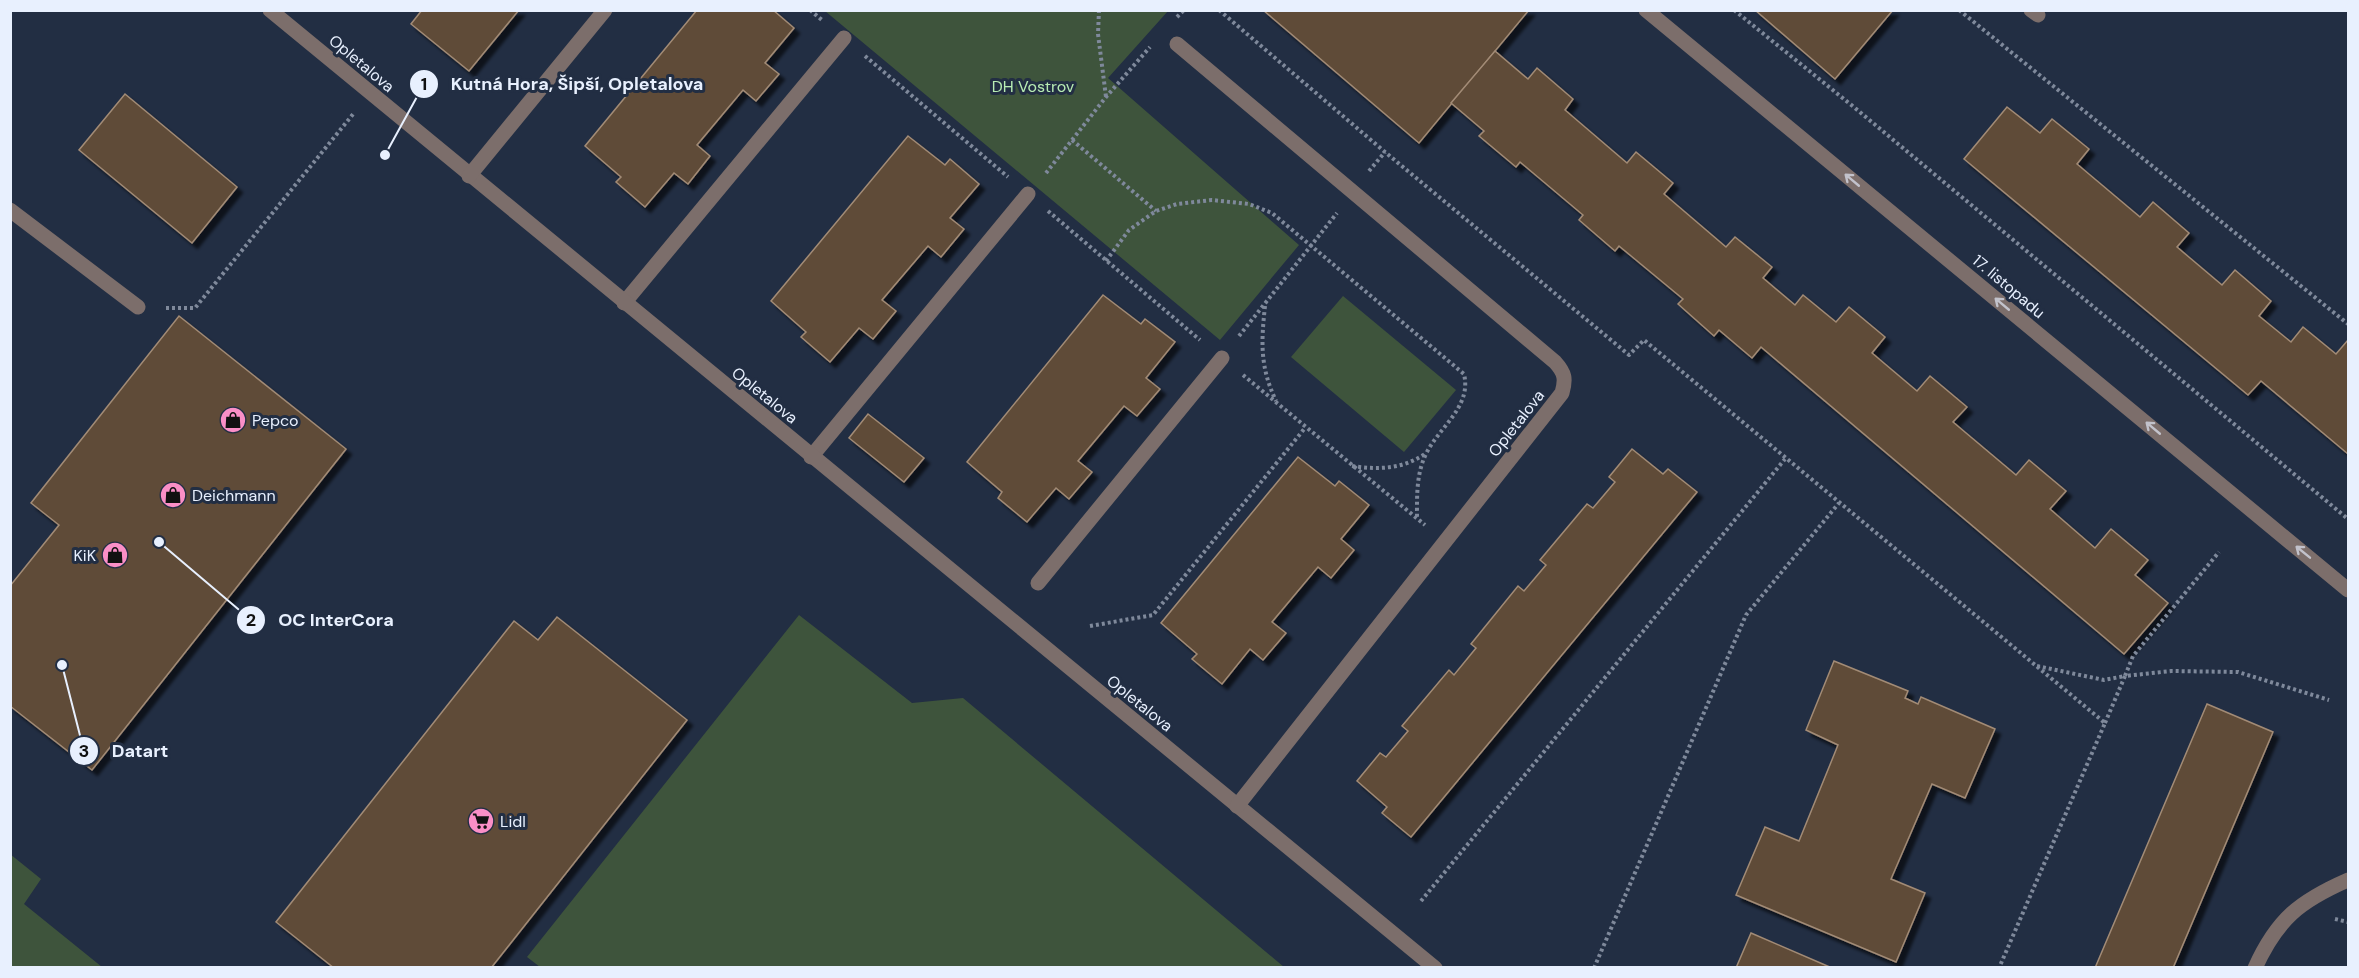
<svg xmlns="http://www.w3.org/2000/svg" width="2359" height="978" font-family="'DM Sans',sans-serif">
  <defs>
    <filter id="shadow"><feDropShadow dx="5.5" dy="5.5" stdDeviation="1.5" flood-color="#0009"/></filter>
  </defs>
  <rect width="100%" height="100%" fill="#222e43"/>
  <g fill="#3e543c">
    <polygon points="825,11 1168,11 1108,78 1299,245 1220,340"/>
    <polygon points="1343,296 1456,390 1404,452 1291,357"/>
    <polygon points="799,615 912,703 963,698 1284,967 540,967 527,957"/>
    <polygon points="10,854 41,879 24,904 102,967 11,967"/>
  </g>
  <g fill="#5f4b37" stroke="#a28b76" stroke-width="1.5" filter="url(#shadow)">
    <polygon points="422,10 519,10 469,71 411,24"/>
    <polygon points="697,10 773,10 794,28 765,63 779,74 756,101 743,90 697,145 710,156 688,184 674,173 645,207 616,182 621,177 585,146"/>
    <polygon points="1263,10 1529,10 1419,143"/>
    <polygon points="1755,10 1893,10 1835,79"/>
    <polygon points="1495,51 1528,79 1537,68 1573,99 1565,110 1627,163 1636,152 1673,183 1664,194 1726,247 1735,237 1772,267 1763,278 1795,305 1803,295 1836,322 1849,307 1885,337 1872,353 1917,391 1930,376 1967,407 1953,422 2016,475 2029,460 2066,491 2050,509 2095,548 2111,529 2148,560 2135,575 2168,603 2124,654 1761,347 1752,358 1719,330 1714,336 1678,304 1683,299 1619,246 1615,251 1579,220 1583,215 1520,162 1516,167 1479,136 1484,131 1451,103"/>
    <polygon points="125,94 237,187 192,243 79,150"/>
    <polygon points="2007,107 2040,133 2052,119 2089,149 2077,164 2140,217 2153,202 2189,233 2177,247 2222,285 2235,270 2271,301 2259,316 2291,342 2303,327 2336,354 2348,340 2348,454 2261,381 2248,395 1964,159"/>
    <polygon points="908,136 945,165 950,159 979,184 950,218 964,229 941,257 928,246 882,300 896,311 873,339 859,328 830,362 801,337 806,332 771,301"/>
    <polygon points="1103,295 1141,324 1145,319 1175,342 1146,378 1160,389 1137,416 1124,406 1078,461 1092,472 1069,499 1056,488 1027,522 998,498 1002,492 967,462"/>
    <polygon points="179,316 346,449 92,770 10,706 10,586 59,525 31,503"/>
    <polygon points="868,414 924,458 904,482 849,438"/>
    <polygon points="1632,449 1663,474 1668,469 1697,492 1411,837 1382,813 1387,807 1357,781 1380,753 1386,757 1408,731 1402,726 1449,670 1454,675 1476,648 1471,644 1518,586 1524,591 1546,565 1540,560 1587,504 1593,508 1615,482 1609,477"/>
    <polygon points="1298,457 1335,486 1339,481 1369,505 1341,539 1354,550 1331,578 1318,567 1272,622 1286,633 1263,660 1250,649 1222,684 1192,659 1197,654 1161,623"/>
    <polygon points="557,617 687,720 491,968 334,968 276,922 514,621 538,640"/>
    <polygon points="1834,661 1908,691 1905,698 1918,704 1921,697 1995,729 1965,798 1932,784 1891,879 1925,893 1896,962 1736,895 1765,827 1799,841 1838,745 1806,730"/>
    <polygon points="2207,704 2273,732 2173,968 2095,968"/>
    <polygon points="1751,933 1832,968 1736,968"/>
  </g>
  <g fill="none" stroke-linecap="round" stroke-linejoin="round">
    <g stroke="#7f899b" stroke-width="4" stroke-dasharray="3 3" stroke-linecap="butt">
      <polyline points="810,10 822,20"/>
      <polyline points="1099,10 1098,34 1106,97"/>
      <polyline points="1219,10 1385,152 1629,355 1644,340 2105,723 1999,968"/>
      <polyline points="1734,10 1855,108 2348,519"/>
      <polyline points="1959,10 2348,324"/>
      <polyline points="1177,17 1184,10"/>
      <polyline points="865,56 1008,177"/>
      <polyline points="1072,140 1156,211"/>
      <polyline points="1369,171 1385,152"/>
      <polyline points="1046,173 1106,97 1150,47"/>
      <polyline points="1048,211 1200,340"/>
      <path d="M1106,261L1129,230L1156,211L1177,204L1212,200L1249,204L1272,213L1464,374C1472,407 1439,427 1426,454C1416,474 1417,498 1417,518"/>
      <path d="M1265,306C1261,343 1260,367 1276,401"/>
      <polyline points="166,308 195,308 354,113"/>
      <polyline points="1239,336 1337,213"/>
      <polyline points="1243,375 1425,525"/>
      <path d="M1352,466C1379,470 1402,469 1425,454"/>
      <polyline points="1090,626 1153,615 1305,428"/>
      <polyline points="2037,666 2104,680 2125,676 2133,656 2219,552"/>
      <polyline points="2105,723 2125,676 2171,671 2238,672 2329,700"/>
      <polyline points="1421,901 1785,459"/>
      <polyline points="2335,919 2348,922"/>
      <polyline points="1594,968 1746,615 1839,503"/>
    </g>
    <g stroke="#7c6e6b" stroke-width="15">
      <polyline points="2031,10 2038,15"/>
      <polyline points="10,210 138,307"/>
      <polyline points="624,303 844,38"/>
      <polyline points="811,457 1028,194"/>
      <polyline points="1038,583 1222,358"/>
    </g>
    <g stroke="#7c6e6b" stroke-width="15">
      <polyline points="270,10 1435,968"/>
      <polyline points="1646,10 2348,590"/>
      <path d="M1177,44L1555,362C1565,373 1566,379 1562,393L1237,806"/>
      <polyline points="469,176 605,10"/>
      <path d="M2255,968C2277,919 2300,901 2348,880"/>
    </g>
  </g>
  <defs><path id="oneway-shaft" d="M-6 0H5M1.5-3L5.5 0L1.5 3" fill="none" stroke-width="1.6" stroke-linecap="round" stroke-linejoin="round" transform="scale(1.5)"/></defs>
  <g stroke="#c2c2cb">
    <use href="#oneway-shaft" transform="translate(1852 180) rotate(-140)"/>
    <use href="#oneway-shaft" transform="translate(2002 304) rotate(-140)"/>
    <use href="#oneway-shaft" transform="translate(2153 428) rotate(-140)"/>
    <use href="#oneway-shaft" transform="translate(2303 552) rotate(-141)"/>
  </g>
  <defs>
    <g id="shop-disc" transform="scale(1.35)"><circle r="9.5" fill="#fa8fc7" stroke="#222e43"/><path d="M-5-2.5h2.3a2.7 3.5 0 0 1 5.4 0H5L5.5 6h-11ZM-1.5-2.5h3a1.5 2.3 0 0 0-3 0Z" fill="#111"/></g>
    <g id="supermarket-disc" transform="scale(1.35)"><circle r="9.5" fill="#fa8fc7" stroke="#222e43"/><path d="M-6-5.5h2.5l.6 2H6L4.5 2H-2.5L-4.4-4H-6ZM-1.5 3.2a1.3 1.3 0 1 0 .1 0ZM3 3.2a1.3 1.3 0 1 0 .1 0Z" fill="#111"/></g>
  </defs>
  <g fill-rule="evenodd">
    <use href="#shop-disc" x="233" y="420"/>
    <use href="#shop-disc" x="173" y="495"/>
    <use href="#shop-disc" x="115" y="555"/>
    <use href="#supermarket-disc" x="481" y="821"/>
  </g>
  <g text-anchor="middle" stroke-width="6" stroke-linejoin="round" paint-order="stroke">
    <g font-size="16" fill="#e8f0fe" stroke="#222e43">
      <text transform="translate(362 63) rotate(40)" y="6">Opletalova</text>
      <text transform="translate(2009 286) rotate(40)" y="6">17. listopadu</text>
      <text transform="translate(765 395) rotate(39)" y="6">Opletalova</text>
      <text transform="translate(1516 423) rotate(-52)" y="6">Opletalova</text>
      <text transform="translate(1140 703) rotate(39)" y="6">Opletalova</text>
    </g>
    <g font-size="16" fill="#b8ecb3" stroke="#222e43">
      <text x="1033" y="92">DH Vostrov</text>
    </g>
    <g font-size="16" fill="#e8f0fe" stroke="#222e43" text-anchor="start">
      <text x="252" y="426">Pepco</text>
      <text x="192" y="501">Deichmann</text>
      <text x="96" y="561" text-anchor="end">KiK</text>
      <text x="500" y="827">Lidl</text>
    </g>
  </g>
  <path fill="none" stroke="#e8f0fe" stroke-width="2" d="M385 155L424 84M159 542L251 620M62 665L84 751"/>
  <g fill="#e8f0fe" stroke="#222e43" stroke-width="2">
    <circle cx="385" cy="155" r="6"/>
    <circle cx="159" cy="542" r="6"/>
    <circle cx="62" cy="665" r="6"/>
    <circle cx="424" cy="84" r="15"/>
    <circle cx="251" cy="620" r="15"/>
    <circle cx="84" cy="751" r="15"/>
  </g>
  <g font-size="18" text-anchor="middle" font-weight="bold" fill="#111">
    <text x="424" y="90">1</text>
    <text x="251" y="626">2</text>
    <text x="84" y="757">3</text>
  </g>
  <g font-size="18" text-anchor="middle" font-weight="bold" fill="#e8f0fe" stroke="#222e43" stroke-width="6" stroke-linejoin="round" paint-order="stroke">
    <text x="577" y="90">Kutná Hora, Šipší, Opletalova</text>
    <text x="336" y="626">OC InterCora</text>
    <text x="140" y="757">Datart</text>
  </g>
  <rect width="2359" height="978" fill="none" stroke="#e8f0fe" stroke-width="24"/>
</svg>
